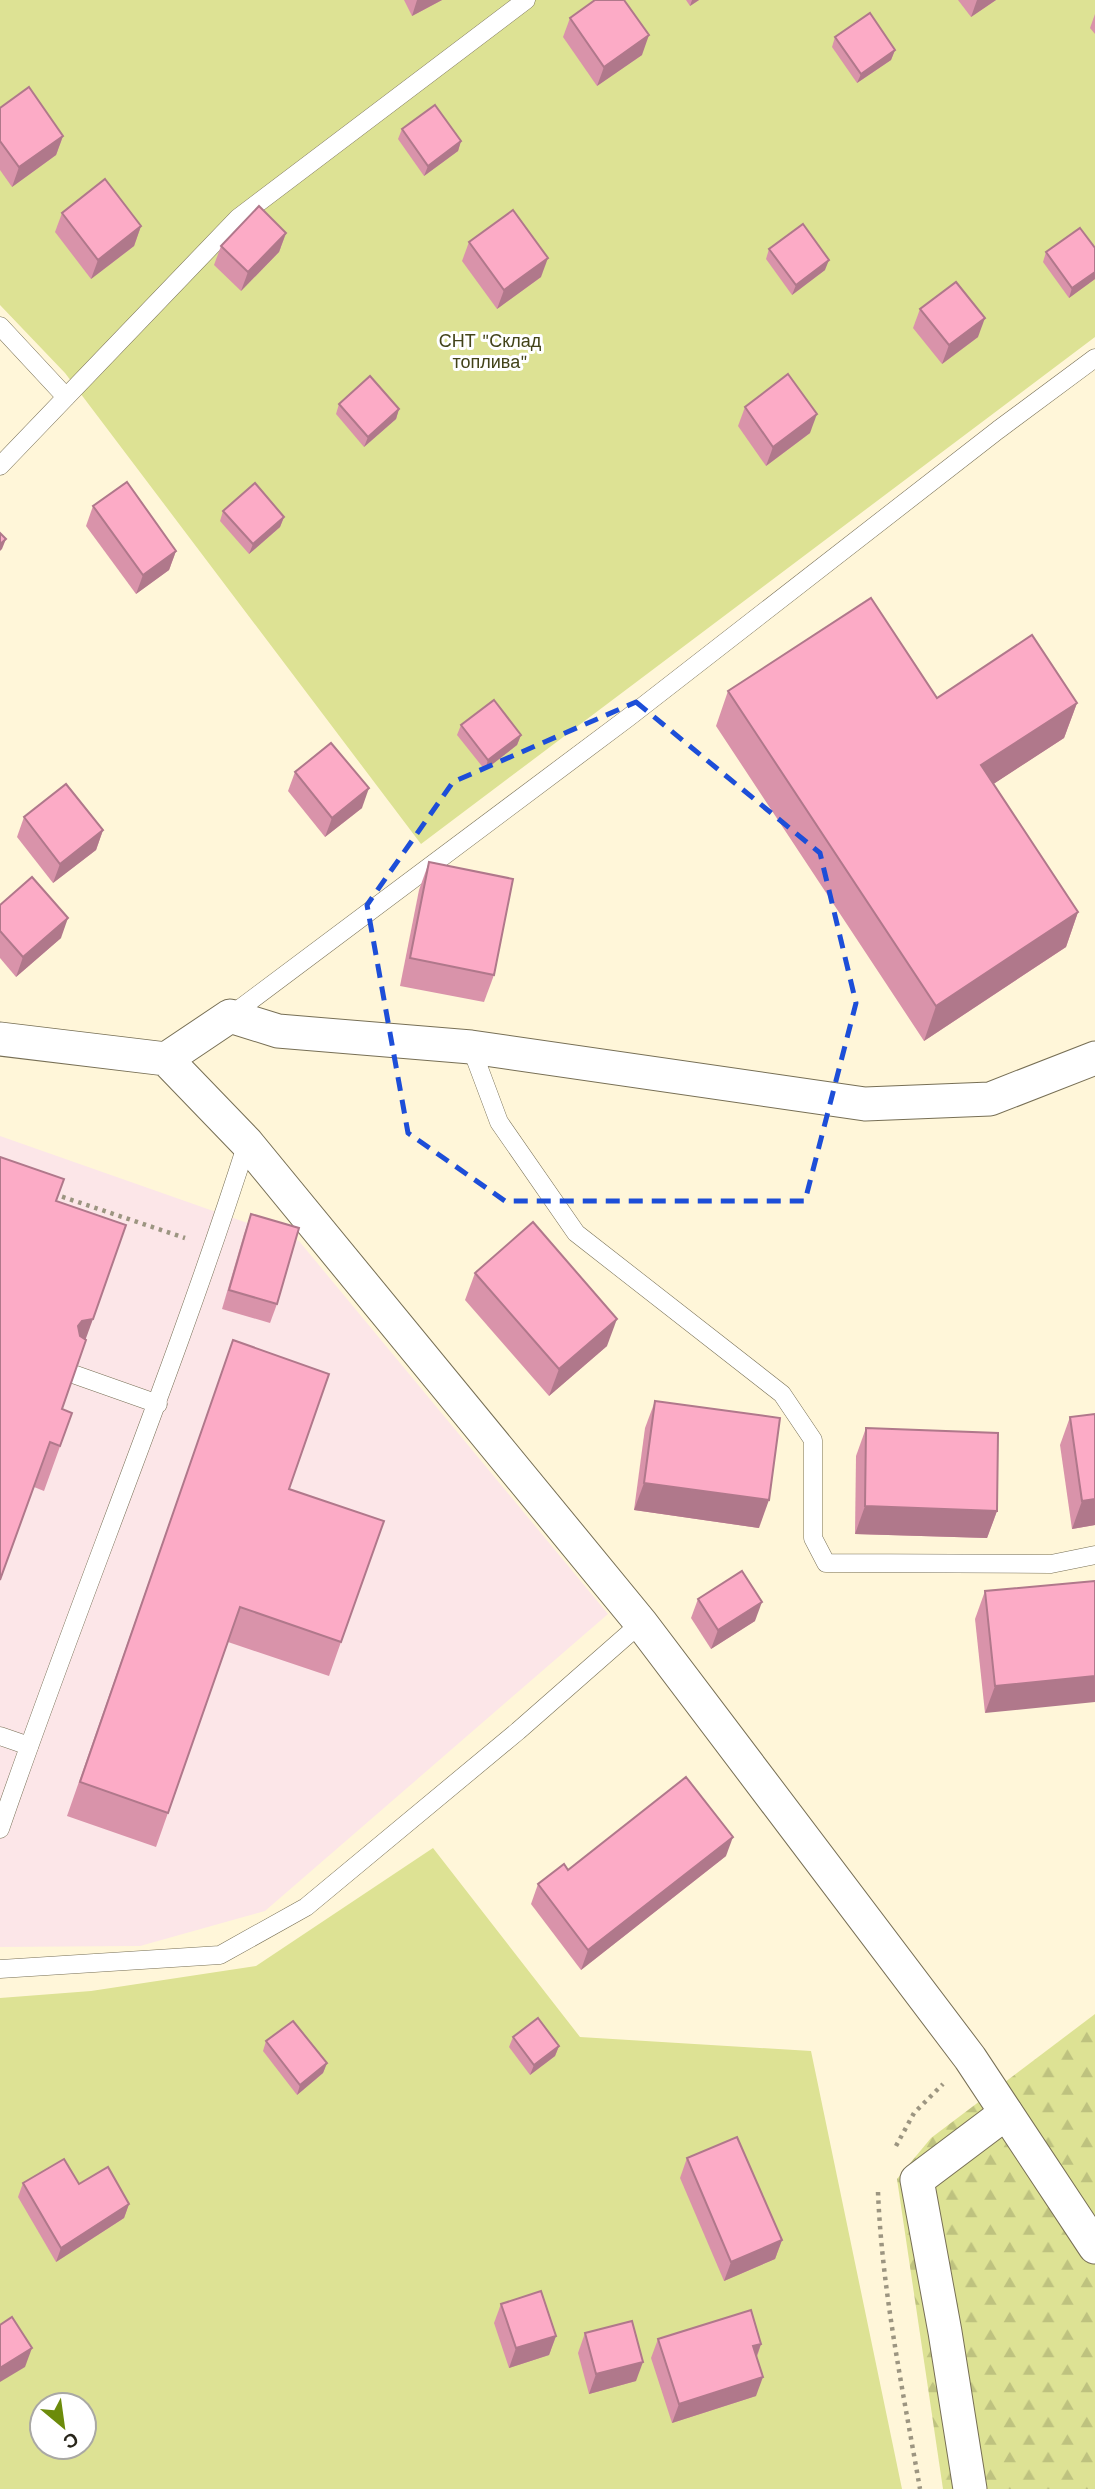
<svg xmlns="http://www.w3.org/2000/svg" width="1095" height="2489" font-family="'Work Sans',sans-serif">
  <defs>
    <pattern id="forest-firs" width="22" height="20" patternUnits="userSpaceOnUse" patternTransform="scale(1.75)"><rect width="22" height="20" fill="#dde294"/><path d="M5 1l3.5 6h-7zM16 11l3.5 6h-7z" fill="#bec27f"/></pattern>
  </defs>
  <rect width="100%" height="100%" fill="#fff6d9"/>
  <polygon fill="#fce6e8" points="0,1136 299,1241 608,1614 265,1911 140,1946 0,1947"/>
  <g fill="#dde294" fill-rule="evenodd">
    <polygon points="0,0 1095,0 1095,337 421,844 65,373 0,305"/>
    <path d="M433,1848L580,2037L811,2051L902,2489H0V1998L91,1991L256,1966ZM42,2405H84V2447H42Z"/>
  </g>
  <polygon fill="url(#forest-firs)" points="1095,2014 1095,2489 943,2489 897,2179 931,2138"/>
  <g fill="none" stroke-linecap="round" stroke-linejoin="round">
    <g stroke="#776f55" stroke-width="19">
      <g id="service">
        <polyline points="0,326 66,397"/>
        <polyline points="0,466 238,218 526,0"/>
        <polyline points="230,1016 629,717 998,430 1095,358"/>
        <polyline points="471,1047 499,1122 576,1233 782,1394 813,1440 813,1538 826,1563 1051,1564 1095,1555"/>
        <polyline points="73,1374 158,1404"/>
        <polyline points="0,1736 29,1746"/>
        <path d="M0,1829C79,1599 173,1375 247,1143"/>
        <polyline points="0,1969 220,1955 306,1907 518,1731 641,1623"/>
      </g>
    </g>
    <g stroke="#776f55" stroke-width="35">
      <g id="minor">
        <polyline points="0,1039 166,1059 247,1143 641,1623 970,2058 1095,2247"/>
        <polyline points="166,1059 230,1016 278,1031 471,1047 865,1104 990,1099 1095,1058"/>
        <polyline points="970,2489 945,2332 917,2180 1006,2113"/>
      </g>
    </g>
    <g stroke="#9c9581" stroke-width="4.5" stroke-dasharray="3.5 5" stroke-linecap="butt">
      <polyline points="54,1194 185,1238"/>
      <polyline points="896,2146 914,2113 943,2084"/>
      <path d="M878,2192C882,2291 903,2391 920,2489"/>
    </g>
    <use href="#service" stroke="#fff" stroke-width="18"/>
    <use href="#minor" stroke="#fff" stroke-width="33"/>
  </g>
  <g fill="#d993aa">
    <polygon points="404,0 442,0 412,16"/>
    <polygon points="686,0 699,0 690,6"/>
    <polygon points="958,0 996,0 971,17"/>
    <polygon points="1095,14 1095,34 1090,28"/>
    <polygon points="570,18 642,55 597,86 563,37"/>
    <polygon points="835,37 895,50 891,60 857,83 832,47"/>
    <polygon points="0,108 63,136 56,155 12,187 0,170"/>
    <polygon points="402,129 461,141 458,151 424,176 398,139"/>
    <polygon points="62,213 141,226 134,246 91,279 55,232"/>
    <polygon points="286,233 279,252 241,291 214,265 221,246"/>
    <polygon points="469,242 541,277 497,309 462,261"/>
    <polygon points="1095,248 1095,279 1069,298 1043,262 1046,252"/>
    <polygon points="769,249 825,270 792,295 766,259"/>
    <polygon points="920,309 978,337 942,364 913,328"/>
    <polygon points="339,404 399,409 396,419 364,447 336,414"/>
    <polygon points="745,407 810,433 766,466 738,426"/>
    <polygon points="93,506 176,551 169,570 136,594 86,526"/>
    <polygon points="223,511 284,517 280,527 249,554 220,521"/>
    <polygon points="728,691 1077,703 1064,738 993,784 1078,912 1066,947 924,1041 716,726"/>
    <polygon points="461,725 521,735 517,745 485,770 457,735"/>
    <polygon points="295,772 362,808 325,837 288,791"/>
    <polygon points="24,817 103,830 96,850 53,883 17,837"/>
    <polygon points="429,862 494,975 484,1002 400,986 419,890"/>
    <polygon points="0,905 61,938 16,977 0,958"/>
    <polygon points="56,1201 86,1340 62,1409 72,1413 44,1491 34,1487"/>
    <polygon points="251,1214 277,1304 270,1323 222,1309 244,1234"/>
    <polygon points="475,1273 607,1346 549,1396 465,1300"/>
    <polygon points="221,1375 289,1489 341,1642 329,1676 228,1642 156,1847 67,1816"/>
    <polygon points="655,1401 759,1528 634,1510 645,1428"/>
    <polygon points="1095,1414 1095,1525 1072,1529 1060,1445 1070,1417"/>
    <polygon points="866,1428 997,1511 987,1538 855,1534 856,1456"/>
    <polygon points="1095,1581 985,1713 975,1619 985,1591"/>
    <polygon points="698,1599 755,1621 711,1649 691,1618"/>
    <polygon points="726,1856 581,1970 531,1904 538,1884 568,1870"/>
    <polygon points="513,2037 559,2046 555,2056 530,2075 509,2047"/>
    <polygon points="266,2041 327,2063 323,2073 297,2095 263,2051"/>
    <polygon points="687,2158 782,2240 775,2259 724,2281 680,2178"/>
    <polygon points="23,2183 79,2184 129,2204 124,2218 56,2262 18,2197"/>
    <polygon points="501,2304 556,2336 549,2355 509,2368 494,2323"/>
    <polygon points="585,2333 636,2381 589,2394 578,2353"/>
    <polygon points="658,2339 761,2344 757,2357 756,2396 672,2423 651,2358"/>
  </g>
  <g fill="#b0788b">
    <polygon points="417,0 442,0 412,16"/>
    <polygon points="692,0 699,0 690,6"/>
    <polygon points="977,0 996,0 971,17"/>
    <polygon points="649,35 642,55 597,86 604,67"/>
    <polygon points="895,50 891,60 857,83 861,74"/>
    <polygon points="63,136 56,155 12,187 19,167"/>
    <polygon points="461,141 458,151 424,176 428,166"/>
    <polygon points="141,226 134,246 91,279 98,260"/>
    <polygon points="286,233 279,252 241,291 248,272"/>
    <polygon points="548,258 541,277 497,309 504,290"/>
    <polygon points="829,260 825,270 792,295 796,285"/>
    <polygon points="1095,272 1095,279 1069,298 1072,288"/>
    <polygon points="985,318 978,337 942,364 949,345"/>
    <polygon points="399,409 396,419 364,447 368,437"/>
    <polygon points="817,414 810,433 766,466 773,447"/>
    <polygon points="284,517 280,527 249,554 253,544"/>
    <polygon points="6,539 2,549 0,551 0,544"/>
    <polygon points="176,551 169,570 136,594 143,575"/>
    <polygon points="1077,703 1064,738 969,800 981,765"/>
    <polygon points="521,735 517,745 485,770 488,760"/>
    <polygon points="369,788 362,808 325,837 332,818"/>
    <polygon points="103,830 96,850 53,883 60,864"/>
    <polygon points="1078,912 1066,947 924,1041 936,1006"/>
    <polygon points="68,918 61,938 16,977 23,957"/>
    <polygon points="93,1319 77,1363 78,1326 82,1321"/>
    <polygon points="617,1319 607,1346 549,1396 559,1369"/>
    <polygon points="644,1483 769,1500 759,1528 634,1510"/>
    <polygon points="1095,1499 1095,1525 1072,1529 1082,1501"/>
    <polygon points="865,1506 997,1511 987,1538 855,1534"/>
    <polygon points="762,1602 755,1621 711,1649 718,1630"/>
    <polygon points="1095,1676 1095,1702 985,1713 995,1686"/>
    <polygon points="733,1837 726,1856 581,1970 588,1950"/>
    <polygon points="559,2046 555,2056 530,2075 534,2065"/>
    <polygon points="327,2063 323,2073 297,2095 300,2085"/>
    <polygon points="129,2204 124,2218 56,2262 61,2248"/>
    <polygon points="782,2240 775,2259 724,2281 731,2262"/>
    <polygon points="556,2336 549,2355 509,2368 516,2348"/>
    <polygon points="761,2344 754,2363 753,2346"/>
    <polygon points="32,2348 25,2367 0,2382 0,2368"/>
    <polygon points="643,2362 636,2381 589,2394 596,2374"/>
    <polygon points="763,2377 756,2396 672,2423 679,2404"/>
  </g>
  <g fill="#fcabc6" stroke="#b0788b" stroke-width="2">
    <polygon points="595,0 624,0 649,35 604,67 570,18"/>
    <polygon points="870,13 895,50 861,74 835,37"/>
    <polygon points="29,87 63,136 19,167 0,141 0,108"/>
    <polygon points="435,105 461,141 428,166 402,129"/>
    <polygon points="105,179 141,226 98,260 62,213"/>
    <polygon points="259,206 286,233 248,272 221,246"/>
    <polygon points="513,210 548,258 504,290 469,242"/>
    <polygon points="803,224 829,260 796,285 769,249"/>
    <polygon points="1080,228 1095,248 1095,272 1072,288 1046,252"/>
    <polygon points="956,282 985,318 949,345 920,309"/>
    <polygon points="788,374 817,414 773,447 745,407"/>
    <polygon points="370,376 399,409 368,437 339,404"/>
    <polygon points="127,482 176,551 143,575 93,506"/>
    <polygon points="255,483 284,517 253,544 223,511"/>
    <polygon points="0,533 6,539 0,544"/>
    <polygon points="871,598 937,698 1032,635 1077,703 981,765 1078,912 936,1006 728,691"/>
    <polygon points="494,700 521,735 488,760 461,725"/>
    <polygon points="331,743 369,788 332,818 295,772"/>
    <polygon points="66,784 103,830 60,864 24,817"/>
    <polygon points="429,862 513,879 494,975 410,958"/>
    <polygon points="32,877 68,918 23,957 0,931 0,905"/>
    <polygon points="0,1157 64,1179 56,1201 126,1225 93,1319 82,1321 78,1326 80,1336 86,1340 62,1409 72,1413 60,1446 50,1442 0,1580"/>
    <polygon points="251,1214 299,1228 277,1304 229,1290"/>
    <polygon points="533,1222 617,1319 559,1369 475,1273"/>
    <polygon points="233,1340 329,1374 289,1489 384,1521 341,1642 240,1607 168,1813 80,1782"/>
    <polygon points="655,1401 780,1418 769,1500 644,1483"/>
    <polygon points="1095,1414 1095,1499 1082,1501 1070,1417"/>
    <polygon points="866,1428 998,1433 997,1511 865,1506"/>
    <polygon points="742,1571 762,1602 718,1630 698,1599"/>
    <polygon points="1095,1581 1095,1676 995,1686 985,1591"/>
    <polygon points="686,1777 733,1837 588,1950 538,1884 564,1864 568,1870"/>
    <polygon points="538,2018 559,2046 534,2065 513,2037"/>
    <polygon points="293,2021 327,2063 300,2085 266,2041"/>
    <polygon points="737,2137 782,2240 731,2262 687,2158"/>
    <polygon points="64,2159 79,2184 108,2167 129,2204 61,2248 23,2183"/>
    <polygon points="541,2291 556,2336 516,2348 501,2304"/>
    <polygon points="751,2310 761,2344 753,2346 763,2377 679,2404 658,2339"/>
    <polygon points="12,2317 32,2348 0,2368 0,2325"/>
    <polygon points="632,2321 643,2362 596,2374 585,2333"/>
  </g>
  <path fill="none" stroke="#1d4ed8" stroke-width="5" stroke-dasharray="14 9" stroke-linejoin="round" d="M636,702L820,853L856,1003L805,1201H505L408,1133L367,905L453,782Z"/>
  <g text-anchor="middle" stroke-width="6" stroke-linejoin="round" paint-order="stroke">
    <g font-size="18" fill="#424319" stroke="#fff">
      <text x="490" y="347">СНТ "Склад<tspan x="490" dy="21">топлива"</tspan></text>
    </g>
  </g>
  <g transform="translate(63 2426) rotate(151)"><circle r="33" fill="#ffffff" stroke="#a9a8a4" stroke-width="2"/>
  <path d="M0-5L12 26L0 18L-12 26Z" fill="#6c8b0b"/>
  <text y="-10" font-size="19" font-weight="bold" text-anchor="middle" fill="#29261b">С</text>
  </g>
</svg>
